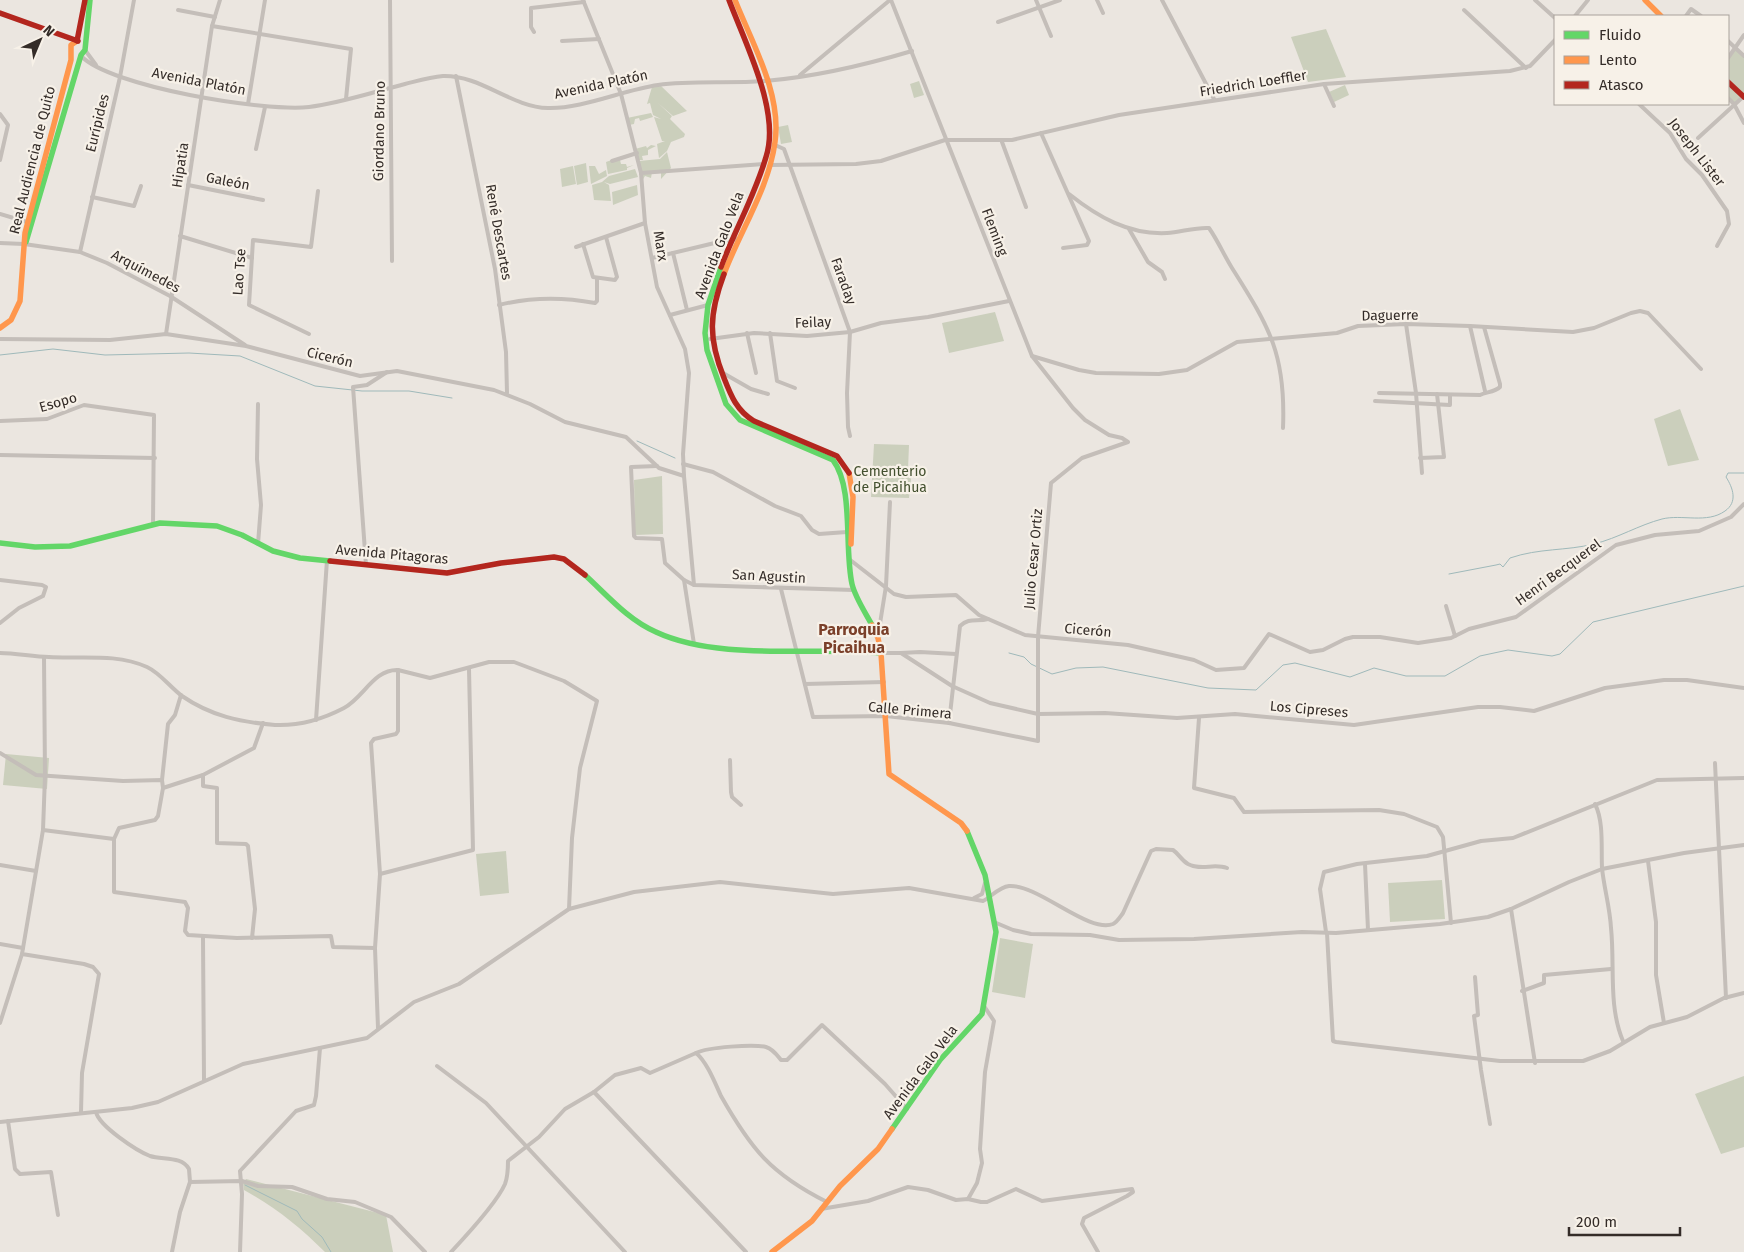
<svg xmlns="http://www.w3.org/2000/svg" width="1744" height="1252" font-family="'Fira Sans',sans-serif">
  <rect width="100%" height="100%" fill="#ebe6e0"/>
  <g fill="#cbcfbc">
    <polygon points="1326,29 1346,77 1308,82 1291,37"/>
    <polygon points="1736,49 1744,57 1744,93 1734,104 1728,97 1728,60"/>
    <polygon points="919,81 924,95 914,98 910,84"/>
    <polygon points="1345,85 1349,95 1334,102 1329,92"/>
    <polygon points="661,86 687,111 673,116 658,103 672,116 670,119 685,134 684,137 671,142 667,151 659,158 657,144 665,141 662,141 654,117 661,119 653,115 650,103 647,104 652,87"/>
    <polygon points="651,113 653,117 640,121 639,118 635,119 634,124 629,125 627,118"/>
    <polygon points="788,125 792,142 781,144 778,127"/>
    <polygon points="651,145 656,146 648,150 648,155 642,156 643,160 638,160 635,149 646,146 647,148"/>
    <polygon points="667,152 671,168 661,179 661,172 652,172 651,178 645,176 642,181 639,161 660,159"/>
    <polygon points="623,156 620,160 621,164 626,164 627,167 634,165 627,168 627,170 608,174 606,162"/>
    <polygon points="586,163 588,182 577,185 574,166"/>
    <polygon points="573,166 576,184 562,187 560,169"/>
    <polygon points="589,166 595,166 599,174 606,170 607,176 591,184"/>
    <polygon points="635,169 638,177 610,184 604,182 609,185 611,201 594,200 592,185 602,182 609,176"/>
    <polygon points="637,185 638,195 613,205 612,192"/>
    <polygon points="995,312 1004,341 949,353 942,323"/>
    <polygon points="1680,409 1699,460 1668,466 1654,419"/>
    <polygon points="874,444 909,445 908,470 912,470 909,498 871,497"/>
    <polygon points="662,476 663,534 635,535 634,480"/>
    <polygon points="6,754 49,758 47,789 3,785"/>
    <polygon points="506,851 509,893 480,896 476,854"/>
    <polygon points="1442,880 1445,919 1390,922 1388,883"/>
    <polygon points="1000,938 1033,944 1025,998 992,992"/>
    <polygon points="1744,1076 1744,1147 1721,1154 1695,1094"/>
    <path d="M246,1179L386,1215L393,1252H325C300,1227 275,1207 244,1190L243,1183Z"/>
  </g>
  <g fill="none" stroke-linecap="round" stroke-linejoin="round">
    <g stroke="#9fb9ba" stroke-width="1">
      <polyline points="0,355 53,349 105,355 189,353 240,356 315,386 362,391 409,391 452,398"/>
      <polyline points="637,441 675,458"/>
      <path d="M1449,574L1496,565L1500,564L1503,567L1510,558C1539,548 1566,551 1594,544C1618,538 1639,525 1662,519C1682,514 1707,524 1725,511C1738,502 1733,488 1726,477L1728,473H1744"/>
      <polyline points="1009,653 1024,657 1031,664 1052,674 1076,668 1103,667 1208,688 1256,690 1283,665 1295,663 1350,677 1374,668 1406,676 1445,676 1480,656 1508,650 1552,656 1560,654 1593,622 1744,586"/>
      <polyline points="245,1185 297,1211 302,1219 322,1237 331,1252"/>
    </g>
    <g stroke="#c4beb9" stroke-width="4">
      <polyline points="390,0 392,261"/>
      <polyline points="1036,0 1051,36"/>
      <polyline points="1097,0 1103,13"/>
      <polyline points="1162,0 1214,99"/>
      <polyline points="1535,0 1555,18"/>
      <polyline points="178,10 215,17"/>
      <polyline points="1464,10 1526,68"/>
      <polyline points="1575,16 1588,0"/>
      <polyline points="1686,16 1691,9 1701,16"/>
      <polyline points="998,22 1060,0"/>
      <polyline points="212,26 351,49 346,99"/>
      <polyline points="534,32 531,27 531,8 584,2"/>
      <polyline points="562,41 599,39"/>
      <polyline points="1728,41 1744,56"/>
      <polyline points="85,50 96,65"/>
      <path d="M81,56C111,87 265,112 309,107C341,103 373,92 405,84C417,81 430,77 443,76C481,75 511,107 548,108C582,109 623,90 658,85C693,80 730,84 765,81C814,77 865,65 912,51"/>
      <polyline points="1728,58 1744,35"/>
      <polyline points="800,75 890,0"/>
      <polyline points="456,76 495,269 506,352 507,393"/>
      <polyline points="1324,84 1334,106"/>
      <polyline points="1728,98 1734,104 1744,123"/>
      <polyline points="248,104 265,0"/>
      <polyline points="1639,104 1670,133 1686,159 1702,175 1727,211 1729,224 1717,246"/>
      <polyline points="0,114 8,125 0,160"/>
      <polyline points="1041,133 1089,241 1087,245 1063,248"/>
      <polyline points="1698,138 1744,96"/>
      <polyline points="1002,142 1026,207"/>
      <polyline points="775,145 784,149 850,332 847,393 848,427 850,436"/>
      <polyline points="256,149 265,107"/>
      <polyline points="612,161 637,153"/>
      <polyline points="770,165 856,164 881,161 945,140 1012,140 1119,115 1324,84 1510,71 1530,66 1555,40"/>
      <polyline points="641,173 764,164"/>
      <polyline points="188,185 263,200"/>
      <path d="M1069,194C1098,217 1129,235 1167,233C1181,232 1196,227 1209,228C1218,241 1224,255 1232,268C1270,328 1286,355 1283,428"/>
      <polyline points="92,197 134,206 141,186"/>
      <polyline points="0,214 27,222"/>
      <polyline points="1129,229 1148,262 1162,272 1165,279"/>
      <polyline points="180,236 252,258"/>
      <polyline points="0,243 24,244 80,252 107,263 170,296 245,345"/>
      <polyline points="583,244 593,277 615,280 617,277 606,237"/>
      <polyline points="576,247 645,223"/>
      <polyline points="80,252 120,77 134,0"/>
      <polyline points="673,253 687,310"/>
      <polyline points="652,258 723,241 738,239"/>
      <path d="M499,305C531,297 563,297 595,303L597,301V278"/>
      <polyline points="670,315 708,305"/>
      <polyline points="1406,324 1416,393 1422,473"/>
      <polyline points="1470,326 1485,391"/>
      <polyline points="747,333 756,373"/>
      <polyline points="770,333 777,381 795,388"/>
      <polyline points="166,334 212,26 220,0"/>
      <polyline points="309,334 249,305 253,240 311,247 318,191"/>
      <polyline points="0,339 110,340 166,334 246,346 360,376 397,371 494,390 530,404 565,422 626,437 659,468 684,476 683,454 689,373 685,349 657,287 645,223 641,173 621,94 583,0"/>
      <polyline points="710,339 754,333 807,336 850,332 881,323 928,317 1009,301"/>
      <polyline points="1032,356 1079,370 1096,373 1159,374 1187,370 1237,342 1337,333 1358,326 1406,324 1470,326 1573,332 1594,328 1631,313 1640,311 1648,313 1701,369"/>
      <polyline points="723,373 751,389 768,394"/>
      <path d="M1379,393L1480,395C1486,392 1495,392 1500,387V384L1484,327"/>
      <polyline points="1375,401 1450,405 1450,395"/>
      <polyline points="258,404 257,459 261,505 258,544"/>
      <polyline points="0,421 47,419 84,405 154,415 153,525"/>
      <polyline points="0,455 155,458"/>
      <polyline points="1420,458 1444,457 1437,394"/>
      <polyline points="683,464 713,472 775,506 801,516 812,530 819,534 847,532"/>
      <polyline points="657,466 631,467 634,536 636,538 662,539 665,563 684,580 694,585 854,590"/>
      <polyline points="684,476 694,585"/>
      <polyline points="849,559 894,594 906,597 956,595 979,615 1025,635 1128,645 1194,660 1216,670 1244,668 1269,634 1310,652 1323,650 1345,639 1353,637 1380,637 1418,643 1451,638 1469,629 1516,617 1616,545 1655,535 1699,531 1731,517 1744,504"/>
      <polyline points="366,565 353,387 367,385 387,372"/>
      <polyline points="0,580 42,585 46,587 43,596 19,608 0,623"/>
      <polyline points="684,580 694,644"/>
      <polyline points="781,589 813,717 886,716 949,723 1038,741 1038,637 1051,483 1082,458 1128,442 1122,438 1109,435 1085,420 1073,408 1032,356 891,0"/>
      <polyline points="1446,606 1455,636"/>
      <polyline points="878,636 886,586 890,502"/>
      <path d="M0,653C17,653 33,657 49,657C81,659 116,653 147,667C160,673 170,687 182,696C211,716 240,722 275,725C299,726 323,719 344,708C364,697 374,669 398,670V731L396,734L374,739L371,743L380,874L375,948L378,1028"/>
      <polyline points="881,653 901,653 952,686 990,703 1038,714 1105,713 1177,718 1235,714 1354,725 1478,707 1500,707 1534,711 1605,688 1664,680 1687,680 1744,688"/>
      <polyline points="901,653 920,652 956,654"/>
      <polyline points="44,657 45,776 43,830 22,954 84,964 93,967 99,974 82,1073 81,1112"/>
      <polyline points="398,670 430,678 489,662 514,662 564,681 597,701 580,768 572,838 569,909"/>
      <polyline points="805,684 884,682"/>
      <polyline points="1199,718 1194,788 1234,798 1244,812 1379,810 1404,814 1437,827 1443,837 1451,923"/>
      <polyline points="316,720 327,560"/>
      <polyline points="263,723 254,748 203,775 163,788 158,816 155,820 119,828 114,839 114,892 185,902 188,908 185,931 188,935 237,938 331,936 333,947 375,948"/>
      <path d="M949,723L960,626C969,617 977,622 988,619"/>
      <polyline points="0,753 36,775 123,781 162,780 163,788"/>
      <polyline points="730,760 731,792 732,797 741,805"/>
      <polyline points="1715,763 1726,998"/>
      <polyline points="203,775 203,786 217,788 217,843 246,844 248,846 255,909 252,938"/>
      <polyline points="162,780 168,724 175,715 181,695"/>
      <path d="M1595,804C1604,822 1601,848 1602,868C1604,888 1610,908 1611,928C1615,965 1608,1006 1623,1041"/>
      <polyline points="43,830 114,839"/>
      <polyline points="1648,861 1656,922 1656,975 1664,1023"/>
      <polyline points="1365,864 1368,930"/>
      <polyline points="0,865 36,871"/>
      <polyline points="380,874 473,850 469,669"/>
      <polyline points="974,898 982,894 985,883"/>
      <polyline points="1511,909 1535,1063"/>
      <polyline points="994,922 1013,930 1031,934 1090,935 1119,940 1194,939 1302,932 1336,933 1440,924 1488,917 1511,909 1569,882 1602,869 1684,853 1744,845"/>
      <polyline points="1326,932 1320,889 1324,872 1357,864 1427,856 1481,841 1513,838 1657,780 1744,778"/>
      <polyline points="1327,933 1333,1041 1336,1042 1500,1061 1583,1061 1610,1051 1650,1027 1687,1017 1724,998 1744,993"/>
      <polyline points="203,938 204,1080"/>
      <polyline points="0,944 23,948"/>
      <polyline points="1475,977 1478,1015 1474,1016 1481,1070 1490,1124"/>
      <polyline points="1522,991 1544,983 1544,975 1611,969"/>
      <polyline points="0,1023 22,954"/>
      <path d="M696,1053C708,1047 754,1044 766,1047C773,1049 777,1055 781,1060H787L822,1025L885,1084L907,1109"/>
      <polyline points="437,1066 486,1103 625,1252"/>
      <polyline points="594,1092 746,1252"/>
      <path d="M96,1112C99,1126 137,1151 150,1156C163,1160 182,1156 189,1169L190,1182L180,1212L172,1252"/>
      <polyline points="8,1121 15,1169 20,1174 51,1172 58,1215"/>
      <path d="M0,1122L132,1108L158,1102L243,1064L367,1038L414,1002L459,984L569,909L634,892L720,882L833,894L909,888L983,901C991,897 999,887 1009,886C1038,884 1089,934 1113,924C1117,922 1120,917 1123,913L1151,851L1156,849L1173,850C1179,854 1181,860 1188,864C1201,871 1214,863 1227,868"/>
      <polyline points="190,1182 242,1181 258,1186 292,1187 327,1199 355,1202 391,1217 425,1252"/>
      <polyline points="968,1199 977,1183 982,1163 980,1149 985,1072 994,1021 984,1006"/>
      <polyline points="821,1209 868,1201 908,1187 928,1190 956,1200 968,1199 981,1202 987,1202 1016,1189 1042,1201 1132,1189 1133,1192 1127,1196 1084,1218 1082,1224 1098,1252"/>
      <polyline points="240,1252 242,1194 240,1171 296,1111 314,1105 316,1096 320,1048"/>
      <path d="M451,1252C466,1236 497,1202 505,1184C508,1176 508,1169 508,1161L539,1137L565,1109L594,1092L615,1075L641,1068L650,1073L696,1053C707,1062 715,1083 721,1096C751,1149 771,1174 827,1202"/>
    </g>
    <g stroke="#63d668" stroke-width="5.5">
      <polyline points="26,242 81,55 85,50 90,0"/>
      <path d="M721,267L708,305L705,333L707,350L726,404L740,420L833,460C854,488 844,548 852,584C855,597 865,612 872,625"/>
      <polyline points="0,543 35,547 70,546 160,523 217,526 242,535 273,551 300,558 330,561"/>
      <path d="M585,575C607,595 628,620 656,632C718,661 812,647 881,653"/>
      <polyline points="892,1129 940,1060 982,1014 996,932 985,875 967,831"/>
    </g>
    <g stroke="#ff974d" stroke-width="5.5">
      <polyline points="1645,0 1661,16"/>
      <path d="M724,274C740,231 769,188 775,142C782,94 752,43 735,0"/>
      <polyline points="0,328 11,320 20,301 25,233 71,60 71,45 77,41"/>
      <polyline points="849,473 853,497 851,544"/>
      <polyline points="872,625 878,638 881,653 889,774 961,823 967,831"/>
      <polyline points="772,1252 812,1221 840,1186 878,1149 892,1129"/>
    </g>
    <g stroke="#b3261e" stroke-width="5.5">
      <polyline points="0,13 78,41"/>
      <polyline points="77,41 85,0"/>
      <polyline points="1728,82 1744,97"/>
      <path d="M721,267C735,230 755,195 766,157C781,112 745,43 729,0"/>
      <path d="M724,274C709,314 708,338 724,378C731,396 737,411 754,421L837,456L849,473"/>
      <polyline points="330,561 447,573 501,563 554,557 564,559 585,575"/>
    </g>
  </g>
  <g text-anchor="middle" stroke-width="4.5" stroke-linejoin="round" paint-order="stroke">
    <g font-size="14" fill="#342c28" stroke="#f7f1e8">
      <text transform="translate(199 81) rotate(11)" y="5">Avenida Platón</text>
      <text transform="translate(1253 83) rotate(-9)" y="5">Friedrich Loeffler</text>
      <text transform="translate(601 84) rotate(-12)" y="5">Avenida Platón</text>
      <text transform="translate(97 123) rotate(-76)" y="5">Eurípides</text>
      <text transform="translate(379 131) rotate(-89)" y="5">Giordano Bruno</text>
      <text transform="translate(1697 152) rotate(52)" y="5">Joseph Lister</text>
      <text transform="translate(32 160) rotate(-76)" y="5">Real Audiencia de Quito</text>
      <text transform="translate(180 165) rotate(-81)" y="5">Hipatia</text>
      <text transform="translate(228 181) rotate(11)" y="5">Galeón</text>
      <text transform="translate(499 232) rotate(80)" y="5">René Descartes</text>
      <text transform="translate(995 232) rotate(69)" y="5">Fleming</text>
      <text transform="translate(719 245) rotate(-69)" y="5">Avenida Galo Vela</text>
      <text transform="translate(661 246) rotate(80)" y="5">Marx</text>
      <text transform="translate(146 271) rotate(28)" y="5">Arquímedes</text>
      <text transform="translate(239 272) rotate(-86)" y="5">Lao Tse</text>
      <text transform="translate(844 281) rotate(70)" y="5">Faraday</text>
      <text transform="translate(1390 315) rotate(-1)" y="5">Daguerre</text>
      <text transform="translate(813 322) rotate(-2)" y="5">Feilay</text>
      <text transform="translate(330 357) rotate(14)" y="5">Cicerón</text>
      <text transform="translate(58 402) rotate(-16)" y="5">Esopo</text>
      <text transform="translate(392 554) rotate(5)" y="5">Avenida Pitagoras</text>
      <text transform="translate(1033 559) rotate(-85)" y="5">Julio Cesar Ortiz</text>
      <text transform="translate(1558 572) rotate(-36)" y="5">Henri Becquerel</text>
      <text transform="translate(769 576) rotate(3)" y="5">San Agustin</text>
      <text transform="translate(1088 630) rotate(5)" y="5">Cicerón</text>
      <text transform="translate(1309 709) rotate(5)" y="5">Los Cipreses</text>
      <text transform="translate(910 710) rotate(5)" y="5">Calle Primera</text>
      <text transform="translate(920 1072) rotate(-53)" y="5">Avenida Galo Vela</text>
    </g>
    <g font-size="14" fill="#43502f" stroke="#f7f1e8">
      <text x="890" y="476">Cementerio<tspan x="890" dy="16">de Picaihua</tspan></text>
    </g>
    <g font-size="16" font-weight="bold" fill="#7b402a" stroke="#f7f1e8">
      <text x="854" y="635">Parroquia<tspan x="854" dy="18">Picaihua</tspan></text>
    </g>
  </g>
  <rect x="1554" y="15" width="175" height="90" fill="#f7f1e8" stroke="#a9a29b"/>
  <rect x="1564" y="31" width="25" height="8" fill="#63d668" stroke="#a9a29b"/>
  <text x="1599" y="40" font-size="15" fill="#342c28">Fluido</text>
  <rect x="1564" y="56" width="25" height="8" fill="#ff974d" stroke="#a9a29b"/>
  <text x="1599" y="65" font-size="15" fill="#342c28">Lento</text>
  <rect x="1564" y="81" width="25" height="8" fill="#b3261e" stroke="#a9a29b"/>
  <text x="1599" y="90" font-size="15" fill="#342c28">Atasco</text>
  <g transform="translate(40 40) rotate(44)" stroke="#f7f1e8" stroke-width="4" paint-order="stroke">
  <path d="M0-4L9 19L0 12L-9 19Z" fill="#342c28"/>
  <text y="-8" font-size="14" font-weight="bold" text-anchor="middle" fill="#342c28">N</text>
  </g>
  <path d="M1569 1227v8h111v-8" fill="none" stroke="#342c28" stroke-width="2.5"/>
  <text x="1576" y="1227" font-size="15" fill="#342c28" stroke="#f7f1e8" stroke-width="4" paint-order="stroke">200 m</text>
</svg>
